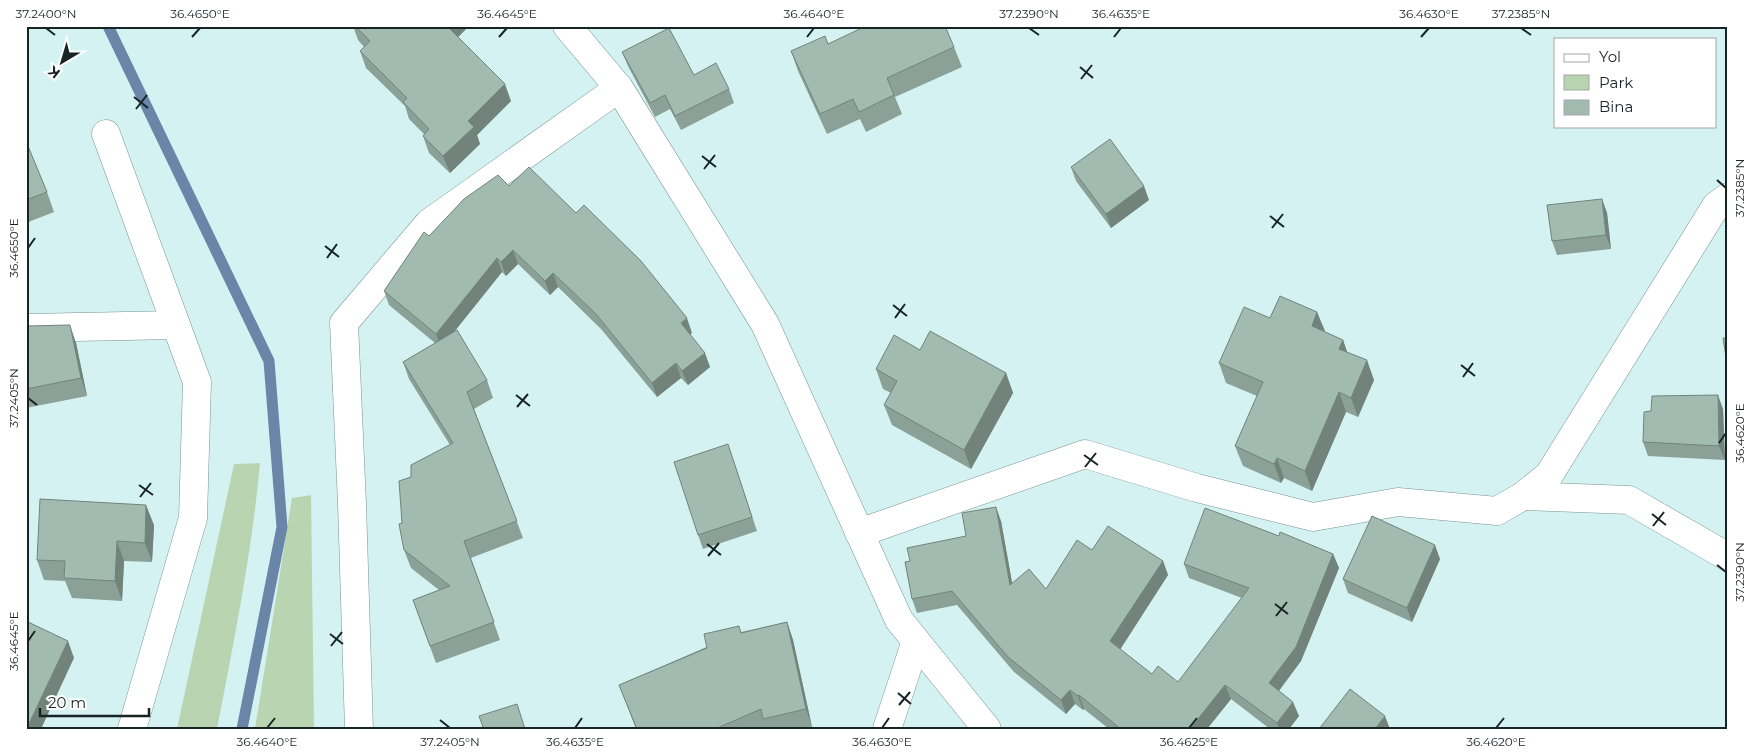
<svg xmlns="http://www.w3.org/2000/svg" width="1754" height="755" font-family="Montserrat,sans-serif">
  <rect width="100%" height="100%" fill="#d5f2f3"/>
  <g fill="#b8d4b1">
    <path d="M260,463C252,552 234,641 217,729H177L234,464Z"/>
    <polygon points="311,495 314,729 255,729 292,498"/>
  </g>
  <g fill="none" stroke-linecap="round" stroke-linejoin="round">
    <polyline stroke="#6986a9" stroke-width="11" points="108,26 269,361 282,527 242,729"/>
    <g stroke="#799494" stroke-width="29">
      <g id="street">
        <polyline points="567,26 619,88 765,324 899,620 987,729"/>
        <polyline points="106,134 197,382 193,518 132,729"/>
        <polyline points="26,328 176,325"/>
        <polyline points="1523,496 1629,500 1728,557"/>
        <polyline points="859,533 1085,454 1197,488 1313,517 1398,502 1497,511 1523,496 1549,475 1716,206 1728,197"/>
        <polyline points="359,729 352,504 344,323 429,223 619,88"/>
        <polyline points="887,729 916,641"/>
      </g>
    </g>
    <use href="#street" stroke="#fff" stroke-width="28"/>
  </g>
  <g fill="#8ba197">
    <polygon points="353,26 469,26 458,37 511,101 477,135 480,144 450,173 429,153 423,136 424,134 409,119 405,106 366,68 360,51 364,47 358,40"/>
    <polygon points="828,44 954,47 962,67 895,97 902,114 866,132 860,119 827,134 798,71 791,51"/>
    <polygon points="622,52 694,75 729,89 734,103 681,130 670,109 655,117 628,66"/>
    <polygon points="26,146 47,192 54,212 26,223"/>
    <polygon points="1071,167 1149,200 1111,228 1076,181"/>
    <polygon points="509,186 692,333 690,334 710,367 688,385 681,378 657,397 601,329 558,287 550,295 518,264 506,276 502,272 455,331 487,380 493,398 474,409 523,538 471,558 500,640 436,663 413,600 439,590 411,568 404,550 402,523 411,477 450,445 409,379 403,362 435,343 389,305 384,291 429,236"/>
    <polygon points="1602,199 1607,213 1611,249 1557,255 1552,241"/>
    <polygon points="1317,312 1324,332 1343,340 1347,352 1374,380 1358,417 1346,412 1312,491 1284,478 1281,483 1243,466 1235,446 1257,396 1226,383 1219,363 1270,318"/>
    <polygon points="26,326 76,343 87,396 26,408"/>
    <polygon points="920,350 1006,373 1013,393 971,469 892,425 884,405 891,393 883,389 876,369"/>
    <polygon points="1723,409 1725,460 1648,456 1643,442 1651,411"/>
    <polygon points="733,459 757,531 703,549 698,535"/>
    <polygon points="1001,521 1012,583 1046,589 1092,550 1163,561 1168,575 1120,649 1152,674 1178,682 1242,598 1189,578 1184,564 1279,536 1333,554 1339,568 1301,661 1279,691 1299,716 1289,729 1270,729 1231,699 1207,729 1109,729 1084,709 1083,710 1075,704 1066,714 1014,672 957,605 917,613 912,599 910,561"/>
    <polygon points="154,525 152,562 124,561 122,601 72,598 65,581 44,580 37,560"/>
    <polygon points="1440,559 1412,622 1348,593 1343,579"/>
    <polygon points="787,622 793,640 812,727 802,729 767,729 766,727 762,729 636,729 619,685 741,632"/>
  </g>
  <g fill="#71837b">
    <polygon points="446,26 469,26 452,43"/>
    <polygon points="505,84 511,101 477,135 480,144 450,173 443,156 468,121"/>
    <polygon points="1144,186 1149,200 1111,228 1106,214"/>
    <polygon points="1602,199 1607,213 1611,249 1606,235"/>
    <polygon points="513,250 518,264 506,276 501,262"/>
    <polygon points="497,258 502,272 441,348 436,334"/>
    <polygon points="553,273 558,287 550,295 545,281"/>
    <polygon points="1317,312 1325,331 1319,346 1312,326"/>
    <polygon points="687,318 692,333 686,337 681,323"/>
    <polygon points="70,325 76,343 87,396 81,378"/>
    <polygon points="1343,340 1350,360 1339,349"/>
    <polygon points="705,353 710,367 688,385 682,371"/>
    <polygon points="1367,360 1374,380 1358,417 1351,398"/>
    <polygon points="676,363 681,378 657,397 652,383"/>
    <polygon points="1006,373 1013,393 971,469 964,450"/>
    <polygon points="1339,392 1346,412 1312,491 1305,471"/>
    <polygon points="1718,395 1723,409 1725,460 1719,446"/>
    <polygon points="1277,458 1284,478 1281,483 1274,464"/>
    <polygon points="146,505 154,525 152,562 145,543"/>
    <polygon points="996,507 1001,521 1015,599 1010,585"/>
    <polygon points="117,541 124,561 122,601 115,581"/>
    <polygon points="1435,545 1440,559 1412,622 1407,608"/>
    <polygon points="1333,554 1339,568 1301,661 1274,697 1269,683"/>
    <polygon points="1163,561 1168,575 1116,656 1110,641"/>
    <polygon points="787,622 793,640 812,727 806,709"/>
    <polygon points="68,641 74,658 41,729 27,729 27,728"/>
    <polygon points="1225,685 1231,699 1207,729 1190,729"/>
    <polygon points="1070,690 1075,704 1066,714 1061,700"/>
    <polygon points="1079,695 1084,709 1083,710 1078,696"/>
    <polygon points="1293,702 1299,716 1289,729 1279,729 1277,723"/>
    <polygon points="1385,716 1390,729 1375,729"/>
  </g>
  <g fill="#a2bbb0" stroke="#71837b">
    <polygon points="355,26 447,26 505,84 468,121 474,127 443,156 423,136 429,129 403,102 407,98 360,51 370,41"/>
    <polygon points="866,26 945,26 954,47 887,78 894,95 859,112 853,99 820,114 791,51 825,36 828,44"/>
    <polygon points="669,28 694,75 716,63 729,89 675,116 665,95 650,103 622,52"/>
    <polygon points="1110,139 1144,186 1106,214 1071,167"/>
    <polygon points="26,146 28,146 47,192 26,200"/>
    <polygon points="529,167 576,213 584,205 641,261 687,318 681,323 705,353 682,371 676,363 652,383 596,314 553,273 545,281 513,250 501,262 497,258 436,334 384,291 424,232 429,236 464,199 498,175 509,186"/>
    <polygon points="1602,199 1606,235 1552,241 1547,205"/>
    <polygon points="1280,296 1317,312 1312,326 1343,340 1339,349 1367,360 1351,398 1339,392 1305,471 1277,458 1274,464 1235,446 1263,382 1219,363 1244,307 1270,318"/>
    <polygon points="70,325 81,378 26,389 26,326"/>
    <polygon points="457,330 487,380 467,392 517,521 464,541 494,622 430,646 413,600 450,586 404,550 399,524 402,523 399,481 411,477 411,465 453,443 403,362"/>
    <polygon points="930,331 1006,373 964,450 884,405 897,381 876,369 894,335 920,350"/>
    <polygon points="1723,338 1728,338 1728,370"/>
    <polygon points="1718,395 1719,446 1643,442 1644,412 1651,411 1652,396"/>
    <polygon points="728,444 752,517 698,535 674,462"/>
    <polygon points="40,499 146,505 145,543 117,541 115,581 64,578 65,561 37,560"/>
    <polygon points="996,507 1010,585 1029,569 1046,589 1077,540 1092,550 1108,526 1163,561 1110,641 1152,674 1158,666 1178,682 1249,588 1184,564 1205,508 1279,536 1280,532 1333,554 1296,647 1269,683 1293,702 1277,723 1225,685 1190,729 1121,729 1079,695 1078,696 1070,690 1061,700 1008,657 952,591 912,599 905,562 910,561 907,548 966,536 962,513"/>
    <polygon points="1372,516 1435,545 1407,608 1343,579"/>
    <polygon points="26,621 68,641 27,728 29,729 26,729"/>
    <polygon points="787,622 806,709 763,719 761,709 715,729 637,729 619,685 707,648 704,634 739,626 741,633"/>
    <polygon points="1350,689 1385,716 1375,729 1319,729"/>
    <polygon points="517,704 525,729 477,729 483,727 479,716"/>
  </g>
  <path fill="none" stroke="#182323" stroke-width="2" d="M46,28L55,35M1029,28L1039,35M1521,28L1531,35M192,37L200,28M499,37L507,28M807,37L814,28M1114,37L1121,28M1421,37L1429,28M1080,67L1093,78M1081,79L1092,65M134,97L148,108M136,109L147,95M702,156L716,167M704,169L715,155M1717,180L1726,188M1270,216L1284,227M1272,228L1283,214M325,246L339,257M28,248L35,238M327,258L337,244M893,305L907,316M895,318L905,304M1461,365L1475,376M1463,377L1473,363M516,395L530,406M28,398L37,405M517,407L528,394M1719,443L1726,433M1084,455L1098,465M1085,467L1096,453M139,485L153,495M140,497L151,483M1652,514L1666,525M1653,526L1664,512M707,544L721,555M708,556L719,543M1717,565L1726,572M1275,604L1288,614M1276,616L1287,602M330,634L343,644M28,641L35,631M331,646L342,632M898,693L911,704M899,705L910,692M440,720L450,728M267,728L275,718M575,728L582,718M882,728L889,718M1189,728L1197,718M1496,728L1504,718"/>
  <rect width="1754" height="755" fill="none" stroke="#ffffff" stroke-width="55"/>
  <rect x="1554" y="38" width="162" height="90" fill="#ffffff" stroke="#a3a7a7"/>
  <rect x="1564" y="54" width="25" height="8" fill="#ffffff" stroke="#a3a7a7"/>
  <text x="1599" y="62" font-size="15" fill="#182323">Yol</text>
  <rect x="1564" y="75" width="25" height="15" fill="#b8d4b1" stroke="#a3a7a7"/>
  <text x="1599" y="88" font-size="15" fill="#182323">Park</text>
  <rect x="1564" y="100" width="25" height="15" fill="#a2bbb0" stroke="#a3a7a7"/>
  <text x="1599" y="112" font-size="15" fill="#182323">Bina</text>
  <g transform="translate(62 62) rotate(218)" stroke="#ffffff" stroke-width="4" paint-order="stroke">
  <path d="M0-4L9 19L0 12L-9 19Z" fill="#182323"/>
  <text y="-8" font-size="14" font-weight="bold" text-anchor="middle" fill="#182323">K</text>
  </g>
  <path d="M40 708v8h109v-8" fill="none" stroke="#182323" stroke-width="2.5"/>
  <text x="48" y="708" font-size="15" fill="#182323" stroke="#ffffff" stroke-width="4" paint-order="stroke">20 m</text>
  <rect x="28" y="28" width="1698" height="700" fill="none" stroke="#182323" stroke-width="2"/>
  <g font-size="12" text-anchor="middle" fill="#182323">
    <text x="46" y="18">37.2400°N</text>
    <text x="200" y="18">36.4650°E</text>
    <text x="507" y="18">36.4645°E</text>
    <text x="814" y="18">36.4640°E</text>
    <text x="1029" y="18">37.2390°N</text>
    <text x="1121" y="18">36.4635°E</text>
    <text x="1429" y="18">36.4630°E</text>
    <text x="1521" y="18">37.2385°N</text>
    <text transform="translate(1740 188) rotate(-90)" y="4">37.2385°N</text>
    <text transform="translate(14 248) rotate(-90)" y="4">36.4650°E</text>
    <text transform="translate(14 398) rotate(-90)" y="4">37.2405°N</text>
    <text transform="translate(1740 433) rotate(-90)" y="4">36.4620°E</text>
    <text transform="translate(1740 572) rotate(-90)" y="4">37.2390°N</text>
    <text transform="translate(14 641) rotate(-90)" y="4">36.4645°E</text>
    <text x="267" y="746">36.4640°E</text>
    <text x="450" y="746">37.2405°N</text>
    <text x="575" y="746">36.4635°E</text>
    <text x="882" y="746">36.4630°E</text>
    <text x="1189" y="746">36.4625°E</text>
    <text x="1496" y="746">36.4620°E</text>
  </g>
</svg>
